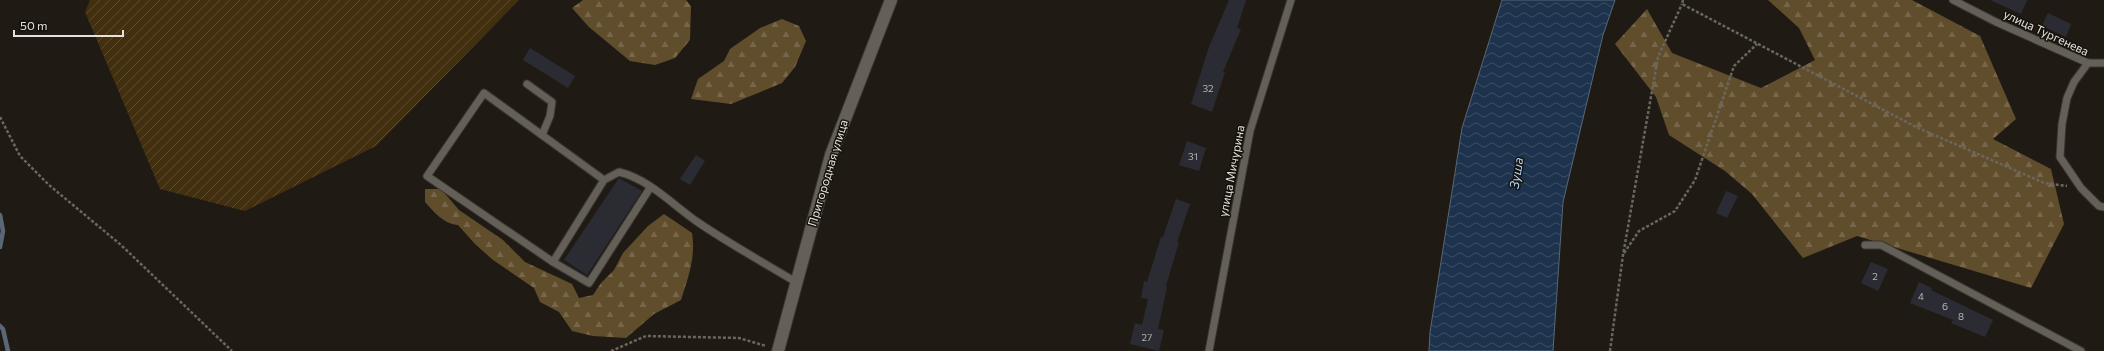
<svg xmlns="http://www.w3.org/2000/svg" width="2104" height="351" font-family="Commissioner,sans-serif">
  <defs>
    <pattern id="forest-firs" width="22" height="20" patternUnits="userSpaceOnUse"><rect width="22" height="20" fill="#604d2c"/><path d="M5 1l3.5 6h-7zM16 11l3.5 6h-7z" fill="#77664a"/></pattern>
    <pattern id="garden-furrows" width="10" height="10" patternUnits="userSpaceOnUse"><rect width="10" height="10" fill="#412f0f"/><path d="M-1 1l2-2M0 10L10 0M9 11l2-2" fill="none" stroke="#5c4d32"/></pattern>
    <pattern id="water-waves" width="16" height="10" patternUnits="userSpaceOnUse"><rect width="16" height="10" fill="#1d324c"/><path d="M0 5q4-4 8 0t8 0" fill="none" stroke="#3e4f65"/></pattern>
  </defs>
  <rect width="100%" height="100%" fill="#1f1b14"/>
  <g fill="url(#forest-firs)">
    <polygon points="583,0 686,0 691,6 690,40 675,58 655,65 630,61 589,27 572,8"/>
    <polygon points="1768,0 1912,0 1980,36 2016,119 1993,139 2051,169 2064,224 2031,288 1857,236 1803,258 1752,194 1725,171 1669,135 1656,97 1615,44 1647,9 1672,53 1761,88 1815,60 1799,28"/>
    <polygon points="782,19 799,26 806,41 795,67 782,83 731,104 691,99 698,79 724,61 730,49 760,28"/>
    <path d="M425,189H441L459,210L503,240L525,262L572,284L579,298L593,295L601,283L614,270L623,253L648,226L664,214L692,233C696,257 688,278 681,300L654,314L626,338L593,336L572,331L559,312L540,302L534,288L493,260L475,244L458,225C444,224 434,212 425,202Z"/>
  </g>
  <polygon fill="url(#garden-furrows)" points="90,0 519,0 376,146 245,211 160,189 85,12"/>
  <polygon fill="url(#water-waves)" stroke="#596778" points="1502,0 1615,0 1603,35 1563,202 1553,351 1429,351 1430,332 1462,128"/>
  <g fill="none" stroke-linecap="round" stroke-linejoin="round">
    <g stroke="#596778" stroke-width="4.5">
      <polyline points="0,215 3,231 0,247"/>
      <polyline points="0,326 3,329 8,351"/>
    </g>
  </g>
  <g fill="#2b2c33">
    <polygon points="1229,0 1246,0 1237,28 1241,29 1223,72 1225,72 1212,112 1191,104 1209,47"/>
    <polygon points="1990,0 2027,0 2021,14"/>
    <polygon points="2048,13 2071,24 2066,37 2042,26"/>
    <polygon points="530,48 575,76 568,88 523,60"/>
    <polygon points="1187,141 1206,148 1199,171 1179,165"/>
    <polygon points="696,155 705,161 690,185 680,179"/>
    <polygon points="619,178 642,191 587,275 564,260"/>
    <polygon points="1726,191 1738,196 1727,218 1716,213"/>
    <polygon points="1176,199 1190,204 1177,242 1179,242 1166,286 1167,287 1158,329 1164,330 1159,351 1130,344 1135,323 1142,325 1148,299 1141,298 1144,281 1147,282 1161,237 1163,237"/>
    <polygon points="1871,262 1888,269 1878,291 1861,283"/>
    <polygon points="1919,282 1932,288 1931,290 1993,320 1985,337 1951,323 1953,320 1910,303"/>
  </g>
  <g fill="none" stroke-linecap="round" stroke-linejoin="round">
    <g stroke="#393632" stroke-width="9">
      <g id="lane">
        <polyline points="1953,0 1996,22 2088,63 2074,82 2067,98 2062,124 2060,157 2081,188 2099,206 2104,207"/>
        <polyline points="2088,63 2104,63"/>
        <polyline points="527,84 552,102 550,116 542,135"/>
        <path d="M604,180L553,262L427,176L484,93L604,180L619,172C649,179 674,206 699,223C730,244 764,263 796,282"/>
        <polyline points="1865,245 1881,245 2081,351"/>
        <polyline points="553,262 589,283 650,188"/>
        <polyline points="1209,351 1250,131 1291,0"/>
      </g>
    </g>
    <g stroke="#393632" stroke-width="14">
      <polyline id="secondary" points="778,351 831,155 891,0"/>
    </g>
    <g stroke="#6a6761" stroke-width="2.5" stroke-dasharray="3 2" stroke-linecap="butt">
      <polyline points="1683,0 1682,4 1916,127 2044,183 2067,186"/>
      <polyline points="0,117 20,156 49,185 121,245 232,351"/>
      <polyline points="1624,253 1639,231 1675,211 1695,180 1734,66 1757,44"/>
      <polyline points="611,351 646,336 739,338 766,346"/>
      <polyline points="1610,351 1623,255 1658,57 1682,4"/>
    </g>
    <use href="#lane" stroke="#645f57" stroke-width="7"/>
    <use href="#secondary" stroke="#645f57" stroke-width="12"/>
  </g>
  <g text-anchor="middle" stroke-width="3" stroke-linejoin="round" paint-order="stroke">
    <g font-size="10" fill="#b6b4b3">
      <text x="1208" y="92">32</text>
      <text x="1193" y="160">31</text>
      <text x="1875" y="280">2</text>
      <text x="1921" y="300">4</text>
      <text x="1945" y="310">6</text>
      <text x="1961" y="320">8</text>
      <text x="1147" y="341">27</text>
    </g>
    <g font-size="12" fill="#e5e2de" stroke="#15120b">
      <text transform="translate(2046 33) rotate(25)" y="4">улица Тургенева</text>
      <text transform="translate(1232 171) rotate(-79)" y="4">улица Мичурина</text>
      <text transform="translate(828 173) rotate(-73)" y="4">Пригородная улица</text>
    </g>
    <g font-size="13" font-style="italic" fill="#b1d2fb" stroke="#15120b">
      <text transform="translate(1516 173) rotate(-81)" y="5">Зуша</text>
    </g>
  </g>
  <path d="M14 30v6h109v-6" fill="none" stroke="#e5e2de" stroke-width="2"/>
  <text x="20" y="30" font-size="12" fill="#e5e2de" stroke="#15120b" stroke-width="3" paint-order="stroke">50 m</text>
</svg>
